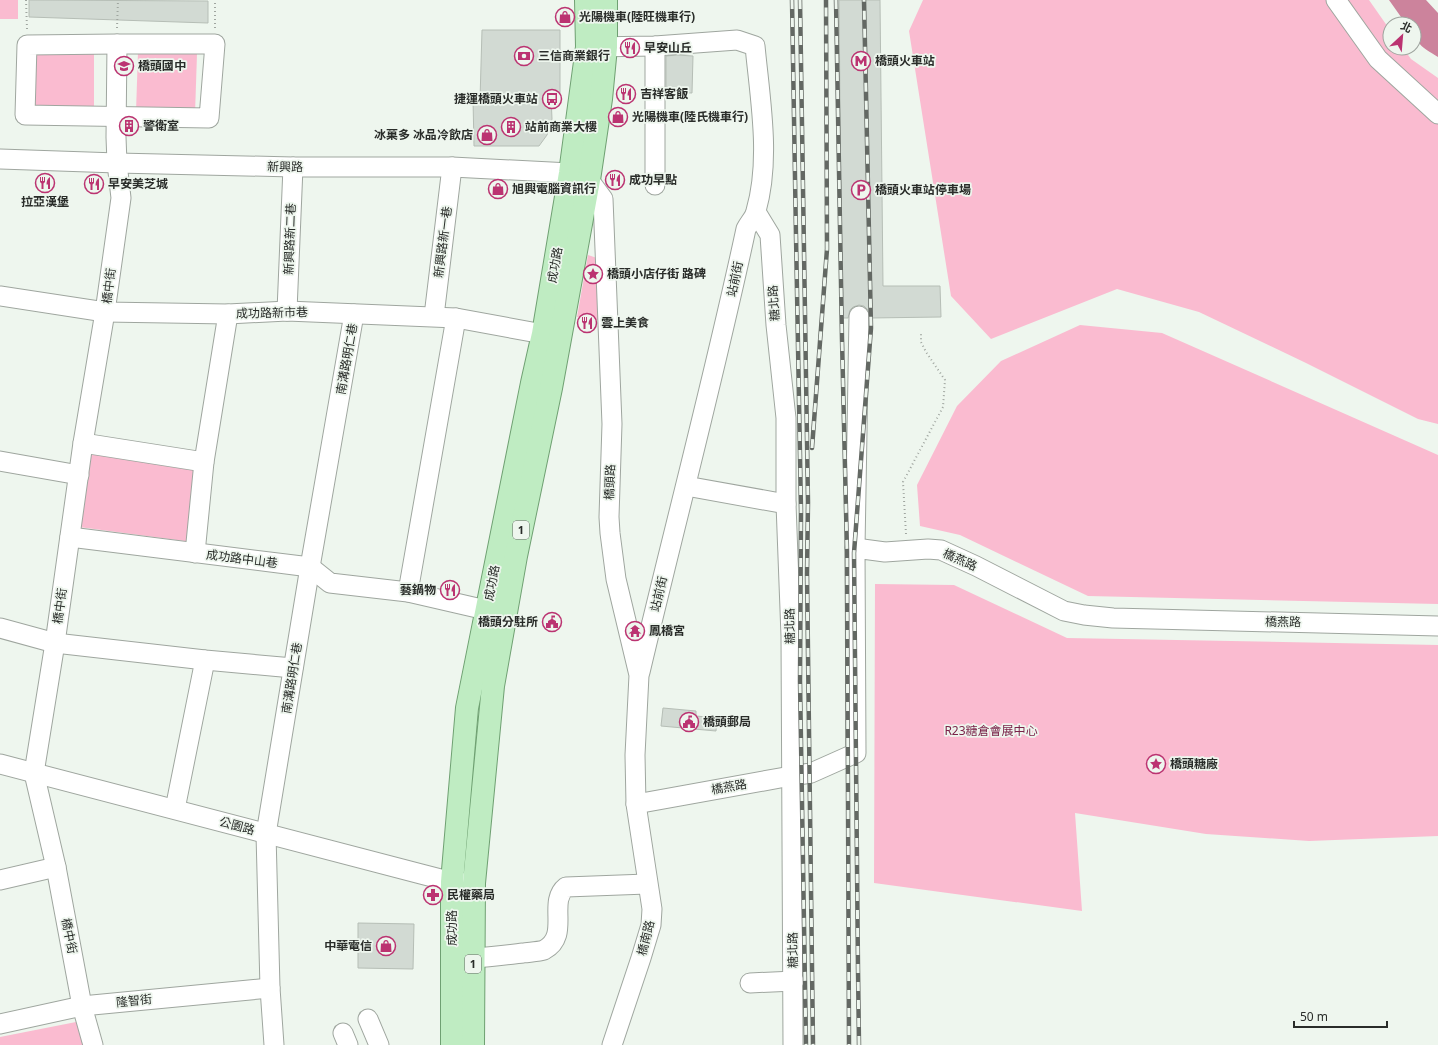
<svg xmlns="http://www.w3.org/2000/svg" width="1438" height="1045" font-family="'Noto Sans','Noto Sans TC',sans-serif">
  <rect width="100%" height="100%" fill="#eef6ee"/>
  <g fill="#fabbd0">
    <rect x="0" y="0" width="18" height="19"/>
    <polygon points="923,0 1369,0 1390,30 1390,48 1403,48 1411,59 1438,78 1438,424 1418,419 1306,363 1199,312 1117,289 991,339 951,296 909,31"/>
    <polygon points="30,51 94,52 94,112 31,111"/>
    <polygon points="138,52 197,54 195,114 136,112"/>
    <polygon points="588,255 600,259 599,320 577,317"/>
    <polygon points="1080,325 1162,333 1438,455 1438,604 1088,596 960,535 920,526 917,485 957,406 1001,361"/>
    <polygon points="91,444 201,458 192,542 79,527"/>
    <polygon points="875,584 954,585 1067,638 1438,645 1438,836 1309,841 1206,834 1075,813 1082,911 874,883"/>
    <polygon points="76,1022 83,1045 0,1045 0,1037"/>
  </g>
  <path fill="#cc839c" d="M1389,0H1426L1438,13V57C1422,47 1414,44 1414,24H1406Z"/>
  <g fill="#d2dad3" stroke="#b6beb6">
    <polygon points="29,0 208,1 208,23 29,17"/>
    <polygon points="839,0 880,0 883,286 940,286 941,317 870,318 868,310 864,306 859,305 853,307 850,310 848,318 842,318"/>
    <polygon points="482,30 560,30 560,97 551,97 552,119 547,135 539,146 474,146 473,99 480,100"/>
    <polygon points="677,55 693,56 692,93 666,92 666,56"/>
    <polygon points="663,708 696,711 696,716 717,718 716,731 661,726"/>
    <polygon points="358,923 414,924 413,969 358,968"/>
  </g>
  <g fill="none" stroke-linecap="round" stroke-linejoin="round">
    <g stroke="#9fa69f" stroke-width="21">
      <g id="minor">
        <polyline points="1336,0 1378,59 1438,114"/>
        <polygon points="117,44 215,44 209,118 25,115 27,45"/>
        <polyline points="655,46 655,185"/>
        <path d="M591,47L655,46L737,40L755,46C760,99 771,159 756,211C755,217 749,223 746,229C714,378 675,524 640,672"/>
        <polyline points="0,159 117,163 293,167 452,167 570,173 589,180 603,199 612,424 609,517 610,533 616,579 639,675 635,755 636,804 652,909 651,925 641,958 612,1045"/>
        <polyline points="756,212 770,235 776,325 786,418 786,504 791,636 793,1045"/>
        <polyline points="0,296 105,312 228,314 287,311 456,318 543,334"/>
        <polyline points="287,311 293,167"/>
        <polyline points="434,316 452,167"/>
        <polyline points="83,443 204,462"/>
        <polyline points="0,461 79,475"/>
        <polyline points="686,486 786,504"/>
        <polyline points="70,537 310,567 330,583 408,592 486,610"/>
        <polyline points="855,548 859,316"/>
        <polyline points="195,553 204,462 228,314"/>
        <polyline points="408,592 456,318"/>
        <polyline points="0,628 55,643 205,660 293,668"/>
        <polyline points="0,764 421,874 452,882 467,883"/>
        <polyline points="636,804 791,776 811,773 856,753 855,548 885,552 928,549 941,550 976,566 1064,611 1084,615 1113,618 1438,626"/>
        <polyline points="175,809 205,660"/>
        <polyline points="0,880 56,867"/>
        <path d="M474,958C490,957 506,955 523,953C529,952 538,952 544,950C571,936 547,902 566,887L647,884"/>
        <polyline points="750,983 794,981"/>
        <polyline points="368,1019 379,1045"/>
        <polyline points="0,1024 82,1006 270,988"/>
        <polyline points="343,1033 348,1045"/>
        <polyline points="93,1045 82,1006 56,867 34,773 55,643 83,443 105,312 121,198 117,163 116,137 117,44"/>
        <polyline points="274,1045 270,988 266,834 310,567 354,314"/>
      </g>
    </g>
    <g stroke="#6fa072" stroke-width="24">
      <g id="major">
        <polyline points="452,1045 452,882 467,708 532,383 543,334 570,173 587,47 586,0"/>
        <polyline points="473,1045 474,883 493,686 516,556 551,388 589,180 601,99 606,47 606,0"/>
      </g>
    </g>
    <g stroke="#a0a6a0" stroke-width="2" stroke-dasharray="1 3" stroke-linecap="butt">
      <polyline points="26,0 27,29"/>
      <polyline points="117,28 118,0"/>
      <polyline points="215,28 215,0"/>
      <polyline points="906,534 903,482 943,407 945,380 926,352 921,342 921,332"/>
    </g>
    <use href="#minor" stroke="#fff" stroke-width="19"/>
    <use href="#major" stroke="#bfecc2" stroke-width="22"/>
    <g stroke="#636863" stroke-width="4.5">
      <g id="rail">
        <polyline points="792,0 796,236 801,511 800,681 806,1045"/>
        <polyline points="800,0 808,502 807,574 813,1045"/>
        <polyline points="836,0 842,339 847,552 849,1045"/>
        <polyline points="812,448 827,249 826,0"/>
        <polyline points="859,1045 858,969 854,553 871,328 864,0"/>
      </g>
    </g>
    <use href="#rail" stroke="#eef6ee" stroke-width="3" stroke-dasharray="9" stroke-linecap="butt"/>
  </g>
  <defs>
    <g id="shop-ring" transform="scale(1)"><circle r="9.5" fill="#eef6ee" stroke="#bb3371" stroke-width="1.5"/><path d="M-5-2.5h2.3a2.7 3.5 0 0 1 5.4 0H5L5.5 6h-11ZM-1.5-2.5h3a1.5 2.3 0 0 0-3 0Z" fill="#bb3371"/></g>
    <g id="restaurant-ring" transform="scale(1)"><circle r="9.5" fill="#eef6ee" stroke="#bb3371" stroke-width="1.5"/><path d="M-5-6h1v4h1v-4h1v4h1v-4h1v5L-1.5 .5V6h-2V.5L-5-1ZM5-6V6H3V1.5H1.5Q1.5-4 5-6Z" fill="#bb3371"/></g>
    <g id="bank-ring" transform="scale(1)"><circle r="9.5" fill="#eef6ee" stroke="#bb3371" stroke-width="1.5"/><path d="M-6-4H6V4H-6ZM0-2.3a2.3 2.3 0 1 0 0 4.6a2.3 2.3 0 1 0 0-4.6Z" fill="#bb3371"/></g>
    <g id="metro-ring" transform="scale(1)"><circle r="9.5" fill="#eef6ee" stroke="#bb3371" stroke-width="1.5"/><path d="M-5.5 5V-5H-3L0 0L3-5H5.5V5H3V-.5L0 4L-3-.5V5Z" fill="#bb3371"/></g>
    <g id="school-ring" transform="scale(1)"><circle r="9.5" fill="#eef6ee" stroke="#bb3371" stroke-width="1.5"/><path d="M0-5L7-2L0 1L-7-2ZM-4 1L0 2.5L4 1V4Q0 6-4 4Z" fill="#bb3371"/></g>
    <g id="bus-ring" transform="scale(1)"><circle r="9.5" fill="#eef6ee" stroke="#bb3371" stroke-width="1.5"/><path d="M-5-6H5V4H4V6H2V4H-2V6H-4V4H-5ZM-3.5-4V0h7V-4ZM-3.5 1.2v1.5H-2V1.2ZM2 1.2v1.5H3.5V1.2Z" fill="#bb3371"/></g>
    <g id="building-ring" transform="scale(1)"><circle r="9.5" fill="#eef6ee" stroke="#bb3371" stroke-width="1.5"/><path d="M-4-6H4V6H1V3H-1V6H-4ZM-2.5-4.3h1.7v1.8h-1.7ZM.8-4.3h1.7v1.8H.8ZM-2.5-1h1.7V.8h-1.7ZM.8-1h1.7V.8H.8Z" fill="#bb3371"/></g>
    <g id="parking-ring" transform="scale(1)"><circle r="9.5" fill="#eef6ee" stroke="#bb3371" stroke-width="1.5"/><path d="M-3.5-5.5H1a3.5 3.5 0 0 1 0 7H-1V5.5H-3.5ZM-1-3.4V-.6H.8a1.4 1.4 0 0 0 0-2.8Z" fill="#bb3371"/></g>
    <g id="sight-ring" transform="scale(1)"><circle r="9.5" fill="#eef6ee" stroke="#bb3371" stroke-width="1.5"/><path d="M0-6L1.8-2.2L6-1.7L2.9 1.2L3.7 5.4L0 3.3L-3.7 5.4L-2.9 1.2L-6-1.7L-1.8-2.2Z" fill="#bb3371"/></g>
    <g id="civic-ring" transform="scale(1)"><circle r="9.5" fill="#eef6ee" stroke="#bb3371" stroke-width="1.5"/><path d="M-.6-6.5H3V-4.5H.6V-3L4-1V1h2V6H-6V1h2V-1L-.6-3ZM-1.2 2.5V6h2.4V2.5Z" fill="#bb3371"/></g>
    <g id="temple-ring" transform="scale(1)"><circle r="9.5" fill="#eef6ee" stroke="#bb3371" stroke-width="1.5"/><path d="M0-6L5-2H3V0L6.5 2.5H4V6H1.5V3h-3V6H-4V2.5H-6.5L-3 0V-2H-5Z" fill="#bb3371"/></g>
    <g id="pharmacy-ring" transform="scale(1)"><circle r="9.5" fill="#eef6ee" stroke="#bb3371" stroke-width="1.5"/><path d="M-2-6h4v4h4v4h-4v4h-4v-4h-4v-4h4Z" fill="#bb3371"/></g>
  </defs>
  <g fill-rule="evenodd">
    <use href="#shop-ring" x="565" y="17"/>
    <use href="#restaurant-ring" x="630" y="48"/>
    <use href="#bank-ring" x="524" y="56"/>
    <use href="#metro-ring" x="861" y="61"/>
    <use href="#school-ring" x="124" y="66"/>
    <use href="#restaurant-ring" x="626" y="94"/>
    <use href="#bus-ring" x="552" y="99"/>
    <use href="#shop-ring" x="618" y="117"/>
    <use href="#building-ring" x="129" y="126"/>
    <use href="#building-ring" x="511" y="127"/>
    <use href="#shop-ring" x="487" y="135"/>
    <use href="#restaurant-ring" x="615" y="180"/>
    <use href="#restaurant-ring" x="45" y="183"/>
    <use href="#restaurant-ring" x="94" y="184"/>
    <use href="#shop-ring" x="498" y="189"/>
    <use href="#parking-ring" x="861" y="190"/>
    <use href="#sight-ring" x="593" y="274"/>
    <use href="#restaurant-ring" x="587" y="323"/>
    <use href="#restaurant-ring" x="450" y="590"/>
    <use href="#civic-ring" x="552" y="622"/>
    <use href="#temple-ring" x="635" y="631"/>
    <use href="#civic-ring" x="689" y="722"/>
    <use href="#sight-ring" x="1156" y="764"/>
    <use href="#pharmacy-ring" x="433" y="895"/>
    <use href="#shop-ring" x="386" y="946"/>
  </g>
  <g text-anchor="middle" stroke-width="3.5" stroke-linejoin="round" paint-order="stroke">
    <g fill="#eef6ee" stroke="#646964" stroke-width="1">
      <rect x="513" y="521" width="16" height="18" rx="3"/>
      <rect x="465" y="955" width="16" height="18" rx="3"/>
    </g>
    <g font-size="11" font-weight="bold" fill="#292c29">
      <text x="521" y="534">1</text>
      <text x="473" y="968">1</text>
    </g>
    <g font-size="12" font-weight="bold" fill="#292c29" stroke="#eef6ee" text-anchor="start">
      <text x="579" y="21">光陽機車(陸旺機車行)</text>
      <text x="644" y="52">早安山丘</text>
      <text x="538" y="60">三信商業銀行</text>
      <text x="875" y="65">橋頭火車站</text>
      <text x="138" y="70">橋頭國中</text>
      <text x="640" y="98">吉祥客飯</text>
      <text x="538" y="103" text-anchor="end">捷運橋頭火車站</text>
      <text x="632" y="121">光陽機車(陸氏機車行)</text>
      <text x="143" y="130">警衛室</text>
      <text x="525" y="131">站前商業大樓</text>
      <text x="473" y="139" text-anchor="end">冰菓多 冰品冷飲店</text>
      <text x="629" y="184">成功早點</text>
      <text x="108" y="188">早安美芝城</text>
      <text x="512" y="193">旭興電腦資訊行</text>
      <text x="875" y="194">橋頭火車站停車場</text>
      <text x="45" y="206" text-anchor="middle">拉亞漢堡</text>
      <text x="607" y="278">橋頭小店仔街 路碑</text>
      <text x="601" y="327">雲上美食</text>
      <text x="436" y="594" text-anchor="end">藝鍋物</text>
      <text x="538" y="626" text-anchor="end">橋頭分駐所</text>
      <text x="649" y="635">鳳橋宮</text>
      <text x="703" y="726">橋頭郵局</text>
      <text x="1170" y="768">橋頭糖廠</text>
      <text x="447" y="899">民權藥局</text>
      <text x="372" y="950" text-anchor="end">中華電信</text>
    </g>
    <g font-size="12" fill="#292c29" stroke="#eef6ee">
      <text transform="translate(285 167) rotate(1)" y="4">新興路</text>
      <text transform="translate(290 239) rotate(-88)" y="4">新興路新二巷</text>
      <text transform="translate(443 242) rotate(-83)" y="4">新興路新一巷</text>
      <text transform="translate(555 265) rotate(-80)" y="4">成功路</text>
      <text transform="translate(735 279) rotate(-78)" y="4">站前街</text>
      <text transform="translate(109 286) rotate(-83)" y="4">橋中街</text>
      <text transform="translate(774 303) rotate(-94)" y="4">糖北路</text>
      <text transform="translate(272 313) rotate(-1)" y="4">成功路新市巷</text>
      <text transform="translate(347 359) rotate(-80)" y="4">南溝路明仁巷</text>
      <text transform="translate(610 482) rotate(-88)" y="4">橋頭路</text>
      <text transform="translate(242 559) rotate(7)" y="4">成功路中山巷</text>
      <text transform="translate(960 560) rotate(24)" y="4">橋燕路</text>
      <text transform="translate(492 583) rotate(-79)" y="4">成功路</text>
      <text transform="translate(659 594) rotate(-77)" y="4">站前街</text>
      <text transform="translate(60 606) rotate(-82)" y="4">橋中街</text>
      <text transform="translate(1283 622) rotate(1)" y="4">橋燕路</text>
      <text transform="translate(790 626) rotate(-91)" y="4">糖北路</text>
      <text transform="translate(292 678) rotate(-81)" y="4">南溝路明仁巷</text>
      <text transform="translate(729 787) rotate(-10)" y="4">橋燕路</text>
      <text transform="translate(237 826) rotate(15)" y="4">公園路</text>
      <text transform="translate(452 928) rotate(-90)" y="4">成功路</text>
      <text transform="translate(69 936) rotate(79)" y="4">橋中街</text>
      <text transform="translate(646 938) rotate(-76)" y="4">橋南路</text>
      <text transform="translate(793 950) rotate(-91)" y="4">糖北路</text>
      <text transform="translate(134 1001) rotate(-6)" y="4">隆智街</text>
    </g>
    <g font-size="12" fill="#7a2349" stroke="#eef6ee">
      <text x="991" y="735">R23糖倉會展中心</text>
    </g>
  </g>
  <g transform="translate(1402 36) rotate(26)"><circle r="19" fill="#eef6ee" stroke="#9fa59f"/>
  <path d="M0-3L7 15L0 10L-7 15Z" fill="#bb3371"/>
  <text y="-6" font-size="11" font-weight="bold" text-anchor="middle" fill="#292c29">北</text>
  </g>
  <path d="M1294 1021v6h93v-6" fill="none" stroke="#292c29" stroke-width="2"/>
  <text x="1300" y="1021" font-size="12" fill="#292c29" stroke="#eef6ee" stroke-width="3" paint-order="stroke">50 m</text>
</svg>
